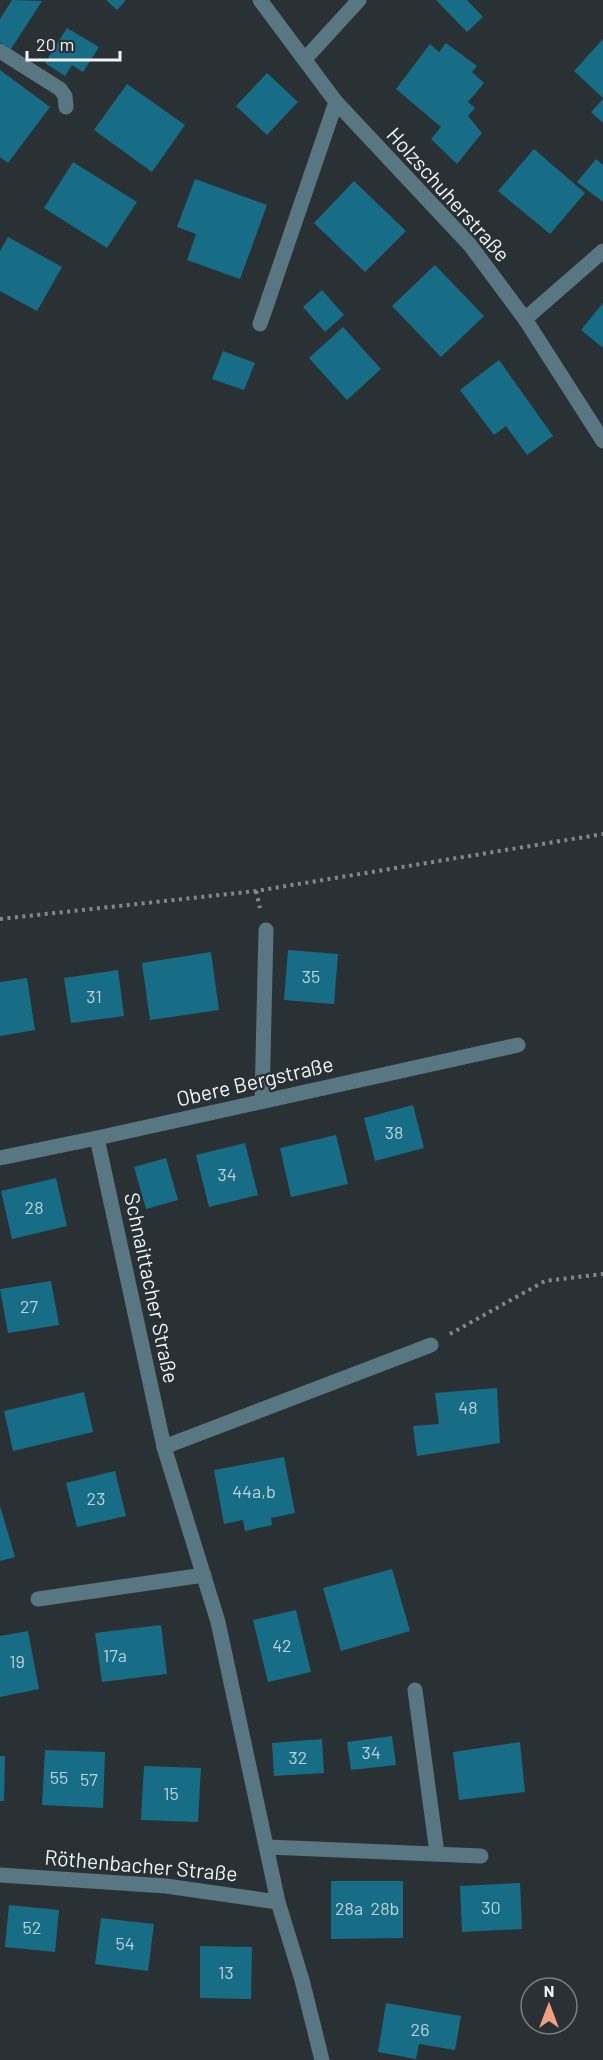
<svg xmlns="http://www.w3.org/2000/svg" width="603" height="2060" font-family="Barlow,sans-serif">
  <rect width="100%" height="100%" fill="#2a3134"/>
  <g fill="#186d86">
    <polygon points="12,0 42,1 11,49 0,42 0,19"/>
    <polygon points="106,0 126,0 117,10"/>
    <polygon points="436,0 467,0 483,17 467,32"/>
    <polygon points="67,28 99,47 83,72 72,65 65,76 45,63"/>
    <polygon points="603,39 603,98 574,71"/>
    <polygon points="446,43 477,66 472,72 484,83 468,102 475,108 468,116 482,133 457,164 431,139 441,127 396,89 430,44 439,52"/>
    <polygon points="0,70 50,107 8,163 0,157"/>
    <polygon points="267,73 298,102 267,135 236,106"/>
    <polygon points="127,84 185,125 152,172 94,130"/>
    <polygon points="603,99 603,123 591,112"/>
    <polygon points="534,149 585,193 550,234 498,191"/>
    <polygon points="596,159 603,165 603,202 577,182"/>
    <polygon points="73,162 137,202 107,248 44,208"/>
    <polygon points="195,179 267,205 240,279 187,260 196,234 177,227"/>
    <polygon points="354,181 406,231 365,272 314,223"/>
    <polygon points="8,237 62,267 37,311 0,291 0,251"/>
    <polygon points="435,265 484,316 441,357 392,306"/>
    <polygon points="322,290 344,315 325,332 303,307"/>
    <polygon points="603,303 603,348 581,330"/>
    <polygon points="343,327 381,369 347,400 309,358"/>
    <polygon points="223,351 255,363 244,390 212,379"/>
    <polygon points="499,360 553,436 527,455 506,426 494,435 460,390"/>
    <polygon points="288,950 338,954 334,1004 284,1000"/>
    <polygon points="211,952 219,1010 150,1020 142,963"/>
    <polygon points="118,970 124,1016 71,1023 64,978"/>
    <polygon points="27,978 35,1030 0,1036 0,982"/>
    <polygon points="413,1105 424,1148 375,1161 364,1118"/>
    <polygon points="336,1135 348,1184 291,1197 280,1148"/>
    <polygon points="245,1143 258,1195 209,1207 196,1155"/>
    <polygon points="166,1158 178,1200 146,1209 134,1167"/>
    <polygon points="56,1178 67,1226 12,1239 1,1191"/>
    <polygon points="51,1281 59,1325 8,1333 0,1289"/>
    <polygon points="497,1388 500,1443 417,1456 413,1426 439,1424 435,1393"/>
    <polygon points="84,1392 93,1432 13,1451 4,1411"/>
    <polygon points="284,1457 295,1513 271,1518 272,1525 245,1531 243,1520 224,1524 214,1470"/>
    <polygon points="115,1471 126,1516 77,1527 66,1483"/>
    <polygon points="0,1506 15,1557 0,1561"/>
    <polygon points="392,1569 410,1631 341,1651 323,1588"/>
    <polygon points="296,1610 311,1672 268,1682 253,1620"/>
    <polygon points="161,1625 167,1674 102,1682 95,1633"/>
    <polygon points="28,1631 39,1689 0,1697 0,1636"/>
    <polygon points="392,1736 396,1765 351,1770 347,1742"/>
    <polygon points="322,1739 324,1773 274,1776 272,1743"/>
    <polygon points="520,1742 525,1792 459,1800 453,1752"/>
    <polygon points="45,1750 105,1752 103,1808 42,1805"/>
    <polygon points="0,1756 5,1756 4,1801 0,1801"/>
    <polygon points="144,1766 201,1768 198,1822 141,1820"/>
    <polygon points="331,1881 403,1881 403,1938 331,1939"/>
    <polygon points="520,1883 522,1929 462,1932 460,1886"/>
    <polygon points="9,1905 59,1910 55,1952 5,1947"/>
    <polygon points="101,1918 154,1924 148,1971 95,1964"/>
    <polygon points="200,1946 252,1947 251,1999 200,1998"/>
    <polygon points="386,2003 461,2016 455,2050 419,2044 416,2059 378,2052"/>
  </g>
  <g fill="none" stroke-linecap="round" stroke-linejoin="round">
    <g stroke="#83898b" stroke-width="4" stroke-dasharray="3 4.5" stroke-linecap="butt">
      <polyline points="256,891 260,908"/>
      <polyline points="0,919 256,891 603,834"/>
      <polyline points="450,1334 545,1281 603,1274"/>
    </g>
    <g stroke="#597782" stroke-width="15">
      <polyline points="0,51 60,89 65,96 66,107"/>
      <polyline points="262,1101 266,930"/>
    </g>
    <g stroke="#597782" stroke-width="15">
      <polyline points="260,0 336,102 470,245 525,319 603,441"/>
      <polyline points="305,59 359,0"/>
      <polyline points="525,319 603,251"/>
      <polyline points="260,324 336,102"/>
      <polyline points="97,1138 164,1447 218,1622 278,1902 302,1980 322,2060"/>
      <polyline points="0,1158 97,1138 518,1045"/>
      <polyline points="164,1447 431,1345"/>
      <polyline points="38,1599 204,1575"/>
      <polyline points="415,1690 437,1853"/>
      <polyline points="268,1847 481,1856"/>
      <polyline points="0,1875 166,1886 278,1902"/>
    </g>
  </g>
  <g text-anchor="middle" stroke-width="5" stroke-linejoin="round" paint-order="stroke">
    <g font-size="18" fill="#b9d2da">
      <text x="311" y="983">35</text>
      <text x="94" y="1003">31</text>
      <text x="394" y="1139">38</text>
      <text x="227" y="1181">34</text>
      <text x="34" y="1214">28</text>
      <text x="29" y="1313">27</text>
      <text x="468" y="1414">48</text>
      <text x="254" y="1498">44a,b</text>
      <text x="96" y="1505">23</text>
      <text x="282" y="1652">42</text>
      <text x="115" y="1662">17a</text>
      <text x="17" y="1668">19</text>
      <text x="371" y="1759">34</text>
      <text x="298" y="1764">32</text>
      <text x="59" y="1784">55</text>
      <text x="89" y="1786">57</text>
      <text x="171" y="1800">15</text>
      <text x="491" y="1914">30</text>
      <text x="349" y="1915">28a</text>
      <text x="385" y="1915">28b</text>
      <text x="32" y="1934">52</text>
      <text x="125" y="1950">54</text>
      <text x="226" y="1979">13</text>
      <text x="420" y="2036">26</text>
    </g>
    <g font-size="21" fill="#eff4f6" stroke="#2a3134">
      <text transform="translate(448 195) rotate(48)" y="7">Holzschuherstraße</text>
      <text transform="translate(255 1082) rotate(-13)" y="7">Obere Bergstraße</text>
      <text transform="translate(151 1288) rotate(78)" y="7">Schnaittacher Straße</text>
      <text transform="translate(141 1866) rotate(5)" y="7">Röthenbacher Straße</text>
    </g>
  </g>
  <g transform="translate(549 2006)"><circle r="28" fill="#2a3134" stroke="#797f82" stroke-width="1.5"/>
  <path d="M0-4.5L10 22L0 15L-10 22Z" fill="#f2a07f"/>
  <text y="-9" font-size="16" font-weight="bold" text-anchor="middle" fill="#eff4f6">N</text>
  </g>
  <path d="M27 51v9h93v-9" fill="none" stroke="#eff4f6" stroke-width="3"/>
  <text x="36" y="51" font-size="18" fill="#eff4f6" stroke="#2a3134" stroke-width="4.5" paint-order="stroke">20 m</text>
</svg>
